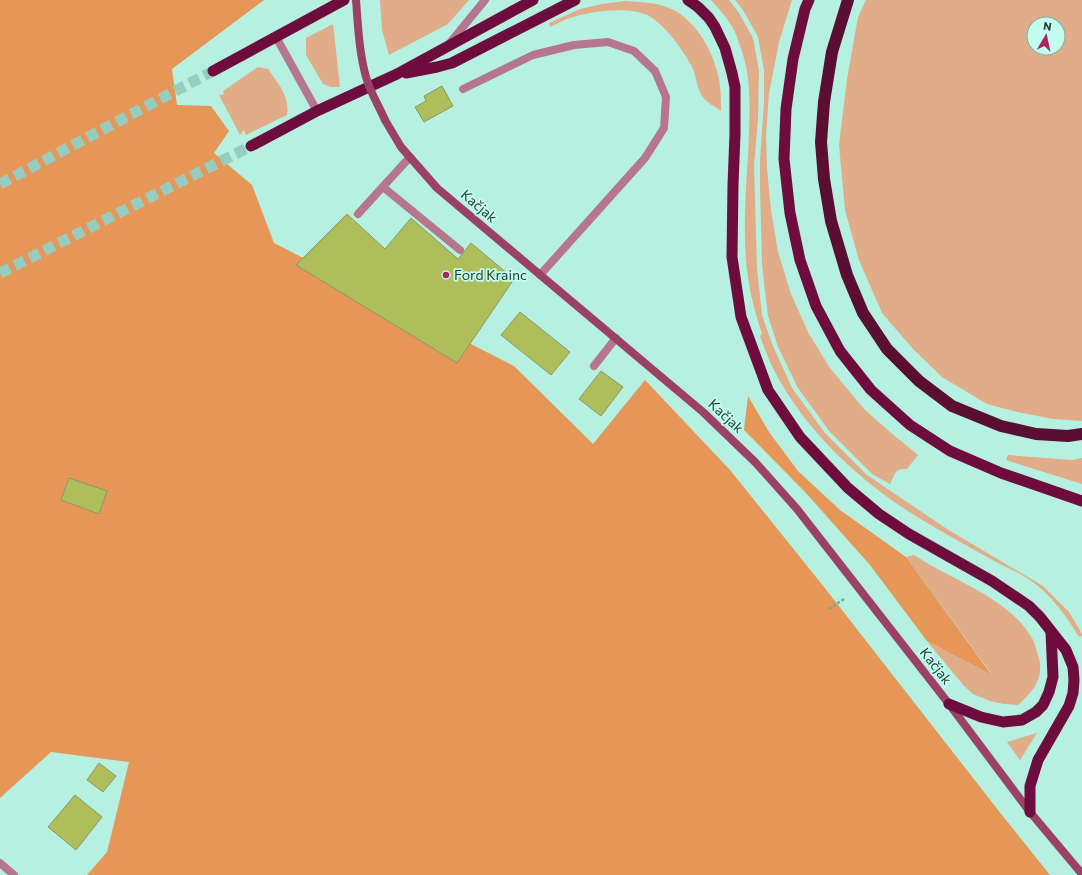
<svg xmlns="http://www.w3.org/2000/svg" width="1082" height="875" font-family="Commissioner,sans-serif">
  <rect width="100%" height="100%" fill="#b5f0e1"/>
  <g fill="#e0ad88" fill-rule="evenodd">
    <polygon points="380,0 469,0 448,24 389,55 382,30"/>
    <path d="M711,0H729L739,13L753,38L759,70L758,120L754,165L757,268L762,315L765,324L773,346L792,388L825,433L867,475L947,529L1043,586L1069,612L1082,634V636L1079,637C1066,615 1051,595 1030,580C1020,573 1008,568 998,563C974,550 951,537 929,524C865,487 803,431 771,364C767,355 763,345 760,336L762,334C751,300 745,272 745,236C744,201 748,167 749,133C750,103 751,74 740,46C738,41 737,36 735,32C729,20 720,10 711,0Z"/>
    <path d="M735,0H792L779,42L769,93L766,136L767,169L771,210L778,252L791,294L809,334L830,368L864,409L890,432L918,455L907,469C894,468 895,475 890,484L872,474L830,432L798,388L778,347L768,316L762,265L760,188V160L764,102V70L758,37L743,10Z"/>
    <path d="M866,0H1082V421L1053,419L1017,412L987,404L942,377L913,349L882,313L859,260L845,210L839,145L847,79L858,17ZM1034,24H1058V48H1034Z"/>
    <path d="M625,1C638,2 652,2 664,6C692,15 710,45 717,71C721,84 721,98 721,111C714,106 705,102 701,94C696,85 696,74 691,65C682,49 664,23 647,15C629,6 589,11 570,18C563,20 557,24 550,27L549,23L580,9L602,4Z"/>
    <polygon points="333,24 340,87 331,87 323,84 306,55 306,38"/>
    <path d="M258,67L268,69C278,83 290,97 287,115L246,135L244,130L240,135L219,95L224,94L223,91Z"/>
    <polygon points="1008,455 1072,460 1082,458 1082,484 1006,460"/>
    <path d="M914,555C925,562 937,569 949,575C979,591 1016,608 1033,640C1035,644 1036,648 1037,652C1046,675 1035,690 1018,705L1004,704L990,701L973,694L964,686L927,641L991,673L906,557Z"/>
    <polygon points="1037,733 1020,760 1007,742"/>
  </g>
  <g fill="#e69656">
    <polygon points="0,0 264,0 172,69 177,105 211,106 229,131 214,153 252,185 274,243 514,366 593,444 645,380 730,470 824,587 998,810 1050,875 87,875 107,852 129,762 51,752 0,798"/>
    <polygon points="748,396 769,432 798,471 840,510 906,557 991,674 927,641 870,565 806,493 744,430"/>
  </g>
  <g fill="#adbe5b" stroke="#8e976b">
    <polygon points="442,86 453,106 424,122 415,107 426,101 424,96"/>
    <polygon points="347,214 385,249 411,218 458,259 471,243 514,279 457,363 296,265"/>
    <polygon points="520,312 570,352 551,375 501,335"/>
    <polygon points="601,371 623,387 601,416 579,399"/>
    <polygon points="69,478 107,491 99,514 61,500"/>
    <polygon points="99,763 116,776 103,792 87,780"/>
    <polygon points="75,795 102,817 76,850 48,827"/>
  </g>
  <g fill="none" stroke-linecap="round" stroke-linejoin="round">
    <g stroke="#98ccbf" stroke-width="11" stroke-dasharray="11 5.5" stroke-linecap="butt">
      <polyline points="0,184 213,71"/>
      <polyline points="0,273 251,146"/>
    </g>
    <polyline stroke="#79a69a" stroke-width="2.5" stroke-dasharray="3 2" stroke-linecap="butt" points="829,609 844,599"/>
    <g stroke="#b6778d" stroke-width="8">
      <polyline points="276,37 317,111"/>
      <polyline points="449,44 485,0"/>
      <polyline points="463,89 533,55 574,45 608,42 634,51 655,71 666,97 664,128 645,158 540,275"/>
      <polyline points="383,187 460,250"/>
      <polyline points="358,214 410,157"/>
      <polyline points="594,366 616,338"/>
    </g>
    <polyline stroke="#b6778d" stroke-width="8" points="0,863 14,875"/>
    <polyline stroke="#9b4165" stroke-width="8" points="385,120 401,147 437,188 703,412 755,462 797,509 949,704 1030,812 1082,874"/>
    <g stroke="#6e0c3e" stroke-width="11">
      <polyline points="688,0 698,7 709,18 715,27 725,48 732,73 735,87 735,134 733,185 732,257 741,317 768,390 800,437 848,488 879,514 909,534 992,581 1029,606 1040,617 1066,650 1073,667 1074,680 1073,693 1069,706 1038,760 1030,786 1030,812"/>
      <polyline points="809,0 805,9 793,59 786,109 784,159 790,213 800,260 816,306 840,351 871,390 910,425 950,451 1001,473 1082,501"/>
      <polyline points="213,71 344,0"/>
      <polyline points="406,73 437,67 452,63 575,0"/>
      <polyline points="251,146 317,111 397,74 533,0"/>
      <polyline points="949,704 981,717 1003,722 1022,720 1036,712 1043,705 1049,692 1053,677 1051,632"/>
    </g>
    <polyline stroke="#590e32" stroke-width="12" points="848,0 832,52 824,102 821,142 824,179 831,221 847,275 863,313 887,349 919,381 952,406 1001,426 1036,434 1068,436 1082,434"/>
    <path stroke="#9b4165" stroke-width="8" d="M356,0C358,25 359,52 366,77C370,92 379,106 385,120"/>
  </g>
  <circle fill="#ae2466" stroke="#c2fdee" stroke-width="1.5" cx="446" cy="275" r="4"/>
  <g text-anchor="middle" stroke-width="3.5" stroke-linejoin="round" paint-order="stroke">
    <g font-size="14" fill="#243c36" stroke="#c2fdee">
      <text transform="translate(479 206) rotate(40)" y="5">Kačjak</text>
      <text transform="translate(726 416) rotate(43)" y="5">Kačjak</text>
      <text transform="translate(936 666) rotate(52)" y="5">Kačjak</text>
    </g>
    <g font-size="14" fill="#243c36" stroke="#c2fdee" text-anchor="start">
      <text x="454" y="280">Ford Krainc</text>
    </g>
  </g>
  <g transform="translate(1046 36) rotate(9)"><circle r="19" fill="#c2fdee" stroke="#83b0a4"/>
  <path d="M0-3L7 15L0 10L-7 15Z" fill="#ae2466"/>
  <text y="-6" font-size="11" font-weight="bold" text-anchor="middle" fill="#243c36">N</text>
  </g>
</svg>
